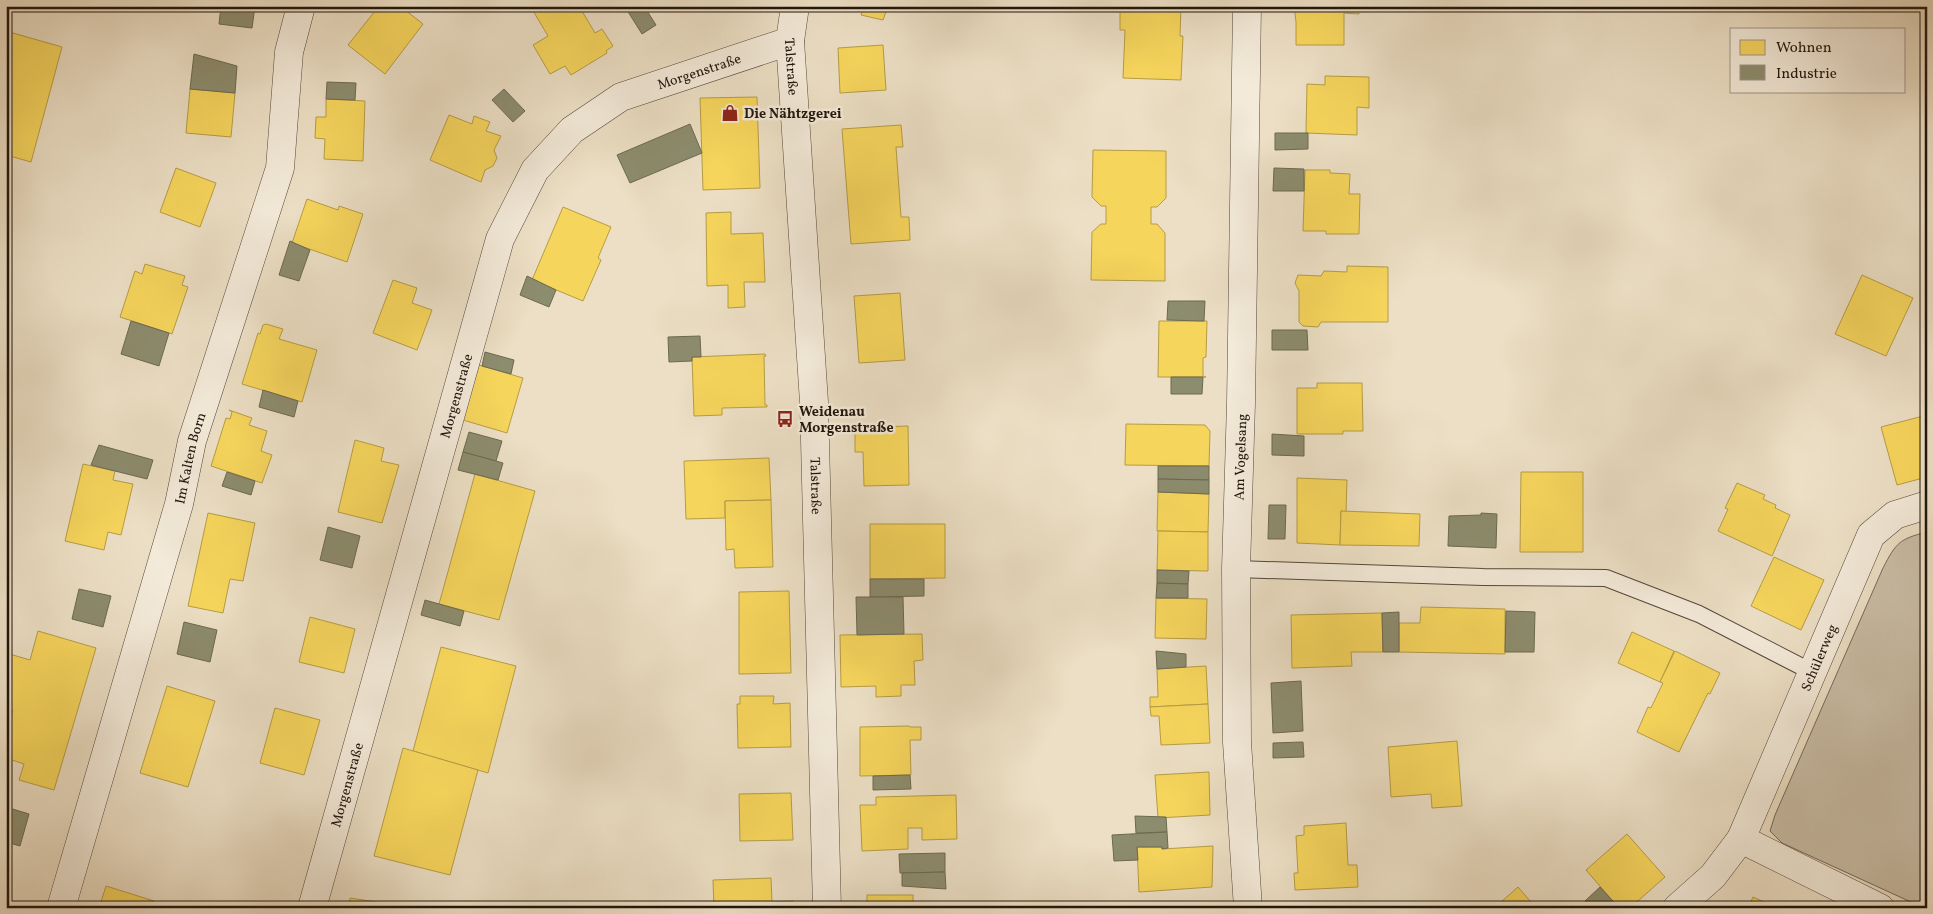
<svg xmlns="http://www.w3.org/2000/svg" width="1933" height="914" font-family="Vollkorn,serif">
  <rect width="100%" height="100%" fill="#ecdfc5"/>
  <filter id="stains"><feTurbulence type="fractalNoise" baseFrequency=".004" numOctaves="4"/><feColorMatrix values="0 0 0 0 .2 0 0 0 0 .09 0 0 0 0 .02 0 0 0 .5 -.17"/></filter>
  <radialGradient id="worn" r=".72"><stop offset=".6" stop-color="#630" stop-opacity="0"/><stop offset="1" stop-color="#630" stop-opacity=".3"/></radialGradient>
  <path fill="#c9bda6" stroke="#756a5a" d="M1927,532V908H1924L1782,843L1770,831L1775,815L1883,568C1896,543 1899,539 1927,532Z"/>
  <g fill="#f6d55c" stroke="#b69c44">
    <polygon points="379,6 400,6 423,24 385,74 348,45"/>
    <polygon points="537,6 579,6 595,33 602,29 613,46 606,51 607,53 571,75 565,66 550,74 533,45 548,36 532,9"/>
    <polygon points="864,6 888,6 883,20 861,15"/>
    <polygon points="1120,6 1181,6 1180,36 1183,36 1181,80 1123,78 1125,30 1120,30"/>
    <polygon points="1294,6 1378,6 1378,8 1359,8 1359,14 1344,13 1344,45 1296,45 1296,22"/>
    <polygon points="6,31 62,47 31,162 6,155"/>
    <polygon points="883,45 886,90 840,93 838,48"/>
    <polygon points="1325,76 1369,77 1369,108 1357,107 1357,135 1306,133 1307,84 1325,85"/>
    <polygon points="190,89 235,93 231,137 186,133"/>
    <polygon points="757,97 760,188 703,190 700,98"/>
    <polygon points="326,99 365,101 363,161 324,159 325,139 315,138 316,117 326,117"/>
    <polygon points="449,115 472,124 474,116 490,122 486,131 501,136 494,150 497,158 493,166 485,170 481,182 430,160"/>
    <polygon points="901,125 903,147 896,147 901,217 909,217 910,240 851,244 842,129"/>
    <polygon points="1093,150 1166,151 1166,198 1157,207 1151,207 1151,224 1157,224 1165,233 1165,281 1091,280 1092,232 1101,224 1106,224 1106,206 1101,206 1092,197"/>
    <polygon points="176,168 216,183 200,227 160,212"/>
    <polygon points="1305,170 1330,170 1330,173 1350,174 1349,194 1360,194 1359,234 1326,234 1326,231 1303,231"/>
    <polygon points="307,199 338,210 339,206 363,214 347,262 292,243"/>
    <polygon points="563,207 611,227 598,258 601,260 583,301 532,280"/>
    <polygon points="731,212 731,234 763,233 765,282 744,282 745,307 728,308 728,285 707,286 706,213"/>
    <polygon points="145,264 185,276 182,285 188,287 172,334 120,317 135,271 142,274"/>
    <polygon points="1347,266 1388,267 1388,322 1321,322 1318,327 1303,326 1299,322 1299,291 1295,283 1298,275 1321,276 1324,271 1347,272"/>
    <polygon points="1862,275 1913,298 1886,356 1835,334"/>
    <polygon points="393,280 417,288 412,303 432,310 417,350 373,333"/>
    <polygon points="900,293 905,360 859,363 854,296"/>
    <polygon points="1159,321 1207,321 1206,357 1203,358 1203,376 1206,377 1158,377"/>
    <polygon points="266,324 283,329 279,339 317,350 302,402 242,384 258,333 260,334 263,325"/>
    <polygon points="765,354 766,356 764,356 765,405 767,405 767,407 722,408 722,415 694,416 692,357"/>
    <polygon points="479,365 523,378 507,433 463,420 473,382 474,382"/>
    <polygon points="1317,383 1362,383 1363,431 1343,431 1343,434 1297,434 1297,388 1317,388"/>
    <polygon points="229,410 252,418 249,425 267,431 261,451 272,455 262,483 211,466 226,418 230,419 232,412"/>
    <polygon points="1927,415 1927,477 1897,485 1881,427"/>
    <polygon points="1126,424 1205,425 1210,431 1209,466 1125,465"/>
    <polygon points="908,426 909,485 864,486 863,452 855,452 855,428"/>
    <polygon points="355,440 384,448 381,461 399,465 382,523 338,512"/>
    <polygon points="769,458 771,500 725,501 725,518 686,519 684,461"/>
    <polygon points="83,464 115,471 113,480 133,484 121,535 108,532 104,550 65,541"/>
    <polygon points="1521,472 1583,472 1583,552 1520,552"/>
    <polygon points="475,474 535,491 499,620 439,604"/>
    <polygon points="1297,478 1347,480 1346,512 1341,511 1340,545 1297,543"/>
    <polygon points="1737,483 1765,495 1763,499 1776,505 1775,508 1790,515 1772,556 1718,531 1728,509 1725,508"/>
    <polygon points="1158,492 1209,494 1208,532 1157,531"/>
    <polygon points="771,500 773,567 735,568 734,549 726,550 725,501"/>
    <polygon points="1341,511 1420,514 1419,546 1340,545"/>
    <polygon points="208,513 255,523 243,581 230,579 223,613 188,606"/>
    <polygon points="870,524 945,524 945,578 870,579"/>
    <polygon points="1158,531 1208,532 1208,571 1157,570"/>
    <polygon points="1774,557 1824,580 1801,630 1751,606"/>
    <polygon points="789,591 791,673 739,674 739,592"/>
    <polygon points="1156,598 1207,599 1206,639 1155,638"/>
    <polygon points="1421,607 1505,609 1505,654 1399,652 1399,623 1420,623"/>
    <polygon points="1382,613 1383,652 1351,652 1352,666 1292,668 1291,615"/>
    <polygon points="310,617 355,629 344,673 299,662"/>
    <polygon points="38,631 96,648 54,790 19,780 24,764 6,758 6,731 13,710 6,708 6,653 30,660"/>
    <polygon points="1632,632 1674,651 1660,682 1618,663"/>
    <polygon points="922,634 923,660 914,661 915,685 901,685 901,696 876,697 876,686 841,687 840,635"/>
    <polygon points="441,647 516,666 488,773 413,751"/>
    <polygon points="1675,651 1720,673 1710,694 1708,693 1679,752 1637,732 1648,707 1651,708 1663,683 1660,682"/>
    <polygon points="1206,666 1208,704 1150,707 1150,697 1158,697 1157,669"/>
    <polygon points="167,686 215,701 188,787 140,773"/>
    <polygon points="740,696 774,696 773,704 790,703 791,747 738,748 737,704 740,704"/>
    <polygon points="1208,704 1210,743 1161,745 1159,716 1151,716 1150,707"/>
    <polygon points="275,708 320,720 304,775 260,763"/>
    <polygon points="909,726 910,727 921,727 921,740 910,740 911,775 860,776 860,727"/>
    <polygon points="1457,741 1462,806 1432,808 1431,794 1391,797 1388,747"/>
    <polygon points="403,748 478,770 450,875 374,856"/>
    <polygon points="1209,772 1210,815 1158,818 1155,775"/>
    <polygon points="791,793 793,840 740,841 739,794"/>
    <polygon points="956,795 957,839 922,840 922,828 908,828 908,849 862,851 860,805 876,805 876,797"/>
    <polygon points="1346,823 1348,865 1357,865 1358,887 1295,890 1294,873 1298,873 1296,836 1304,835 1304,826"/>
    <polygon points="1627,834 1665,877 1630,908 1619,908 1586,870"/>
    <polygon points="1213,846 1212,887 1139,892 1137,847 1162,847 1162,849"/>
    <polygon points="6,852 12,854 6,873"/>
    <polygon points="771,878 772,902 793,901 793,908 714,908 713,880"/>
    <polygon points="106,886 154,901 152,908 99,908"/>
    <polygon points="1518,887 1536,908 1506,908 1501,902"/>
    <rect x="867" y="895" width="46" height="13"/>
    <polygon points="1753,897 1777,908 1778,904 1786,908 1748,908"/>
    <polygon points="350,898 396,905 395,908 349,908"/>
  </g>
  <g fill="#8c8c6e" stroke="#6c6951">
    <polygon points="221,6 255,6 252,28 219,24"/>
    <polygon points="626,6 644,6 656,25 642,34 625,7"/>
    <polygon points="194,54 237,66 235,93 190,89"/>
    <polygon points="327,82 356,83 355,100 326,99"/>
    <polygon points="504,89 525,111 513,122 492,100"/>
    <polygon points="690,124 702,153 630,183 617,155"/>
    <polygon points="1275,133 1308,133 1308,149 1275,150"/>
    <polygon points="1274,168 1304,169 1304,191 1273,191"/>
    <polygon points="290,241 310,250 299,281 279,275"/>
    <polygon points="527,276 556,290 549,307 520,295"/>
    <polygon points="1168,301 1205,301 1204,321 1167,320"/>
    <polygon points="131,321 169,333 159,366 121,354"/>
    <polygon points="1272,330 1307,330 1308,350 1272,350"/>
    <polygon points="700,336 701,357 692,357 692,361 669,362 668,337"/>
    <polygon points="485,352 514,360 511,374 482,366"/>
    <polygon points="1171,377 1203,377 1202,394 1171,394"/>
    <polygon points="263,390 298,401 294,417 259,407"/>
    <polygon points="469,432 502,441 496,461 463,452"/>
    <polygon points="1272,434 1304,436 1304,456 1272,455"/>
    <polygon points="99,445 153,460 147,479 91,465"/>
    <polygon points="463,452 503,463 498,480 458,470"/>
    <polygon points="1158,466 1209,466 1209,480 1158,479"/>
    <polygon points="227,472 255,481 251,495 222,486"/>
    <polygon points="1158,479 1209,480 1209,494 1158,492"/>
    <polygon points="1269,505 1286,505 1285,539 1268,539"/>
    <polygon points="1481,513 1497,514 1496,548 1448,546 1449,516 1481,515"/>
    <polygon points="328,527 360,536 352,568 320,560"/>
    <polygon points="1157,570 1189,571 1188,584 1157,583"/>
    <polygon points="870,579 924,579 924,596 870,597"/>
    <polygon points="1157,583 1188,584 1188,598 1156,598"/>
    <polygon points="79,589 111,596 103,627 72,619"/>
    <polygon points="856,597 903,597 904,634 857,635"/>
    <polygon points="425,600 464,611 460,626 421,615"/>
    <polygon points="1506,611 1535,612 1534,652 1505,652"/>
    <polygon points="1399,612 1399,652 1383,652 1382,613"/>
    <polygon points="184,622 217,630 210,662 177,654"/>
    <polygon points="1156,651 1186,654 1186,667 1157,669"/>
    <polygon points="1301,681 1303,731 1273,733 1271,683"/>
    <polygon points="1303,742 1304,757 1273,758 1273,743"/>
    <polygon points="910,775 911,789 873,790 873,776"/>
    <polygon points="6,807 29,814 20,846 6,842"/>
    <polygon points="1135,816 1166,817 1167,832 1136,833"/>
    <polygon points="1167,832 1168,848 1162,849 1162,847 1137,847 1138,860 1114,861 1112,835"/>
    <polygon points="945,853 945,872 900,873 899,854"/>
    <polygon points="945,872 946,889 902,886 902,873"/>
    <polygon points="1600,887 1619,908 1593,908 1590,904 1589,906 1585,901"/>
  </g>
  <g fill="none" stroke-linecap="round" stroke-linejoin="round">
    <g stroke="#54483b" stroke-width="18">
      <polyline id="lane" points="1236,569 1483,577 1606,578 1699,614 1812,672"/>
    </g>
    <g stroke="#54483b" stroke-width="29">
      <g id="street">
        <path id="s1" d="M795,6L790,41L814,402L827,908"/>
        <polyline points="1247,6 1241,403 1236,569 1237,742 1248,908"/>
        <polyline points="1741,839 1880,908"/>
        <path id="s2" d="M61,908L179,504L192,441L280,168L289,52L301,6"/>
        <path id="s3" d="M312,908L500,239L535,170L572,130L621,97L790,41"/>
        <path id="s4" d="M1677,908L1713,876L1741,839L1871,535L1895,515L1927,505"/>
      </g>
    </g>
    <use href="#lane" stroke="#f3ead9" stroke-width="16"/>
    <use href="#street" stroke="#f3ead9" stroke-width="28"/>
  </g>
  <defs>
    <g id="shop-bare" transform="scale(1.35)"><path d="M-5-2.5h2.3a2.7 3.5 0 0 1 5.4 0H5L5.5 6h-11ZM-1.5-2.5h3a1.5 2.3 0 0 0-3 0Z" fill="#8f2418" stroke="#f3ead9" stroke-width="2.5" paint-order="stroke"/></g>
    <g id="bus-bare" transform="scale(1.35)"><path d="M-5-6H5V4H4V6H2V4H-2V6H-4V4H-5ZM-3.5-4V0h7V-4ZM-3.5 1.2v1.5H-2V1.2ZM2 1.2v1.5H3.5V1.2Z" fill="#8f2418" stroke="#f3ead9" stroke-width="2.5" paint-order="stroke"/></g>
  </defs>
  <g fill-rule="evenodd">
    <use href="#shop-bare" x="730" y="113"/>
    <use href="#bus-bare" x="785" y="419"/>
  </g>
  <g text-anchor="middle" stroke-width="5" stroke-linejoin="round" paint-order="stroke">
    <g font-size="14" fill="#21160d" stroke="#f3ead9">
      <text dy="5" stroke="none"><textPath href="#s1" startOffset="61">Talstraße</textPath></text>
      <text dy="5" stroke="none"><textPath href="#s3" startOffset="968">Morgenstraße</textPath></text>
      <text dy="5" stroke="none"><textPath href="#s3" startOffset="532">Morgenstraße</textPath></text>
      <text transform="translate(1240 457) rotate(-88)" y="5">Am Vogelsang</text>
      <text dy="5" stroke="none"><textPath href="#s2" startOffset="468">Im Kalten Born</textPath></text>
      <text dy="5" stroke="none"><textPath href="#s1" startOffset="481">Talstraße</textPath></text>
      <text dy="5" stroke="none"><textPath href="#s4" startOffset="292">Schülerweg</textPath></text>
      <text dy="5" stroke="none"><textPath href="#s3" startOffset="128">Morgenstraße</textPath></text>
    </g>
    <g font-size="14" font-weight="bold" fill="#21160d" stroke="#f3ead9" text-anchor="start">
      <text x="744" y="118">Die Nähtzgerei</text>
      <text x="799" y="416">Weidenau<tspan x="799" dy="16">Morgenstraße</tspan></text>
    </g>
  </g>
  <rect width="1933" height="914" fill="none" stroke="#ecdfc5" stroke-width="25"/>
  <rect x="8" y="8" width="1918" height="899" fill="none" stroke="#21160d" stroke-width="2.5"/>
  <rect x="12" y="12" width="1908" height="889" fill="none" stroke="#21160d"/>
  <rect x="1730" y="28" width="175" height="65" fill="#f3ead9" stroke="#9f9587"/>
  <rect x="1740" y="40" width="25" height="15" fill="#f6d55c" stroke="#9f9587"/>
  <text x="1776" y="52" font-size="15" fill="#21160d">Wohnen</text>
  <rect x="1740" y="65" width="25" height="15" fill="#8c8c6e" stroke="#9f9587"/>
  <text x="1776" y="78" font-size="15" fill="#21160d">Industrie</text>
  <rect width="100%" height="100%" filter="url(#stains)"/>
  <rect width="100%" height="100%" fill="url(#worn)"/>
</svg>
